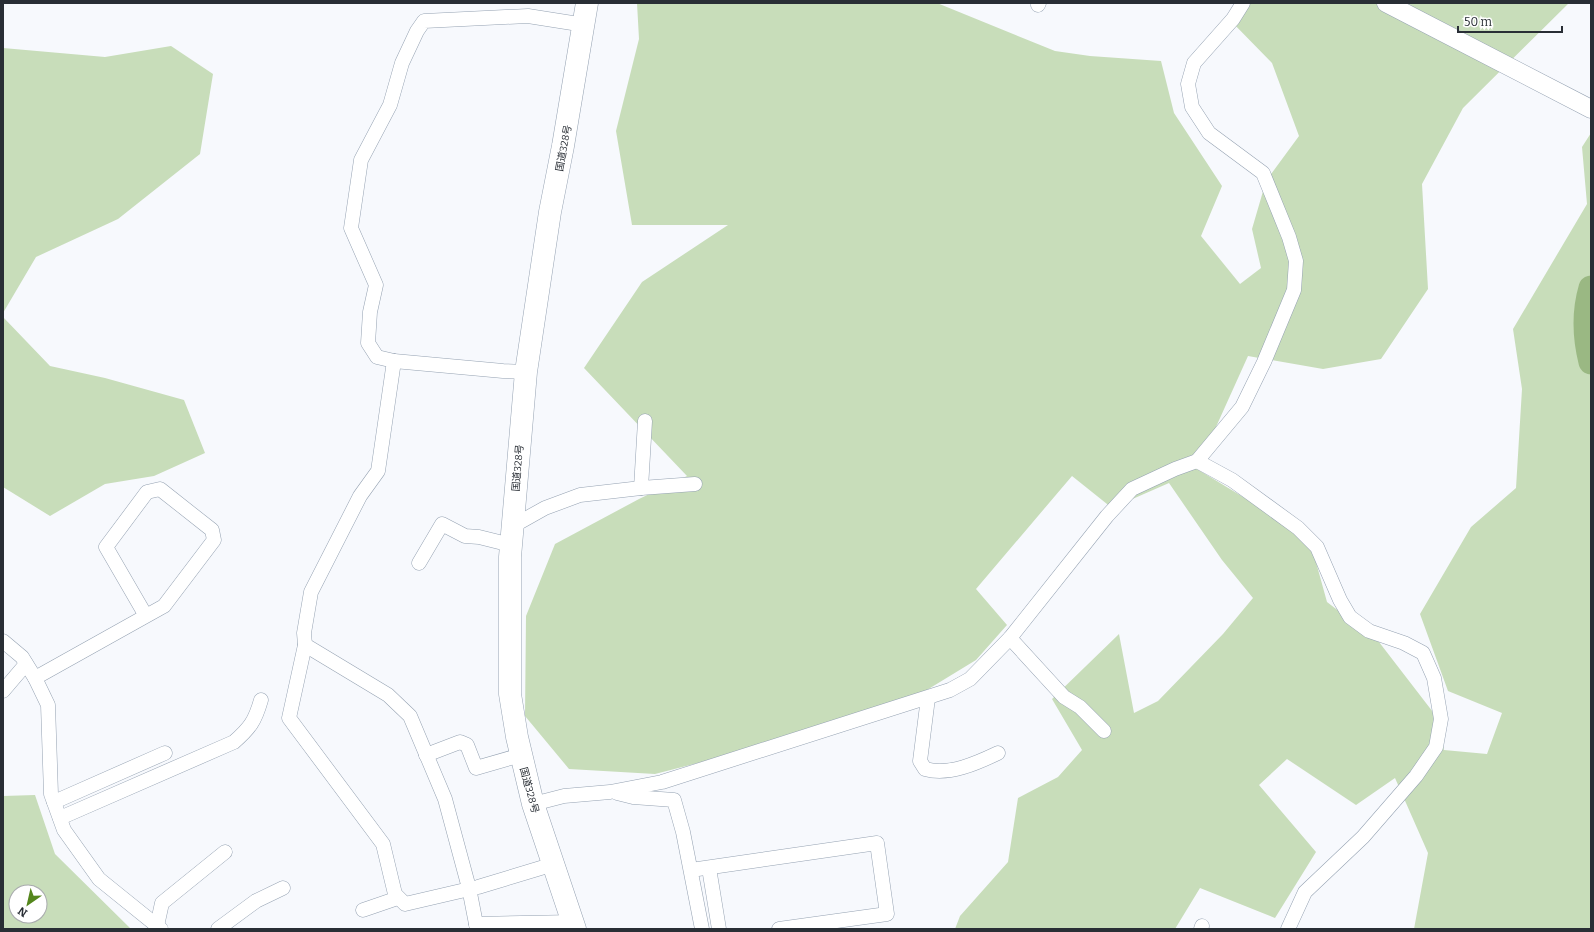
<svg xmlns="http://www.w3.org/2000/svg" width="1594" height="932" font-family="Bitter,'Noto Sans JP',serif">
  <rect width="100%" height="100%" fill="#f7f9fd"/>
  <g fill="#c8ddba" fill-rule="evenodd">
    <polygon points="637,3 937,3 1055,51 1090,56 1161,61 1174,113 1222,186 1201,236 1240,284 1261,268 1252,229 1266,181 1299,136 1272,63 1227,17 1248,3 1569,3 1463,108 1422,184 1428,289 1381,359 1323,369 1248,356 1197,469 1309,537 1327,602 1379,642 1436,716 1444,750 1487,754 1502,713 1448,691 1420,614 1471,527 1516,488 1522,389 1513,329 1587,204 1582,147 1591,133 1591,929 1414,929 1428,853 1395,778 1356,805 1287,759 1259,785 1316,852 1275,918 1200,888 1175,929 955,929 960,916 1008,862 1018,798 1058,777 1082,750 1052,699 1119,634 1134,713 1158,701 1223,634 1253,598 1222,560 1169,483 1112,508 1072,476 976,589 1007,625 976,660 899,707 799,737 655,774 569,769 525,716 526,616 555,544 639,499 687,476 584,368 642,282 728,225 632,225 616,131 639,39"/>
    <polygon points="171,46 213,74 200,154 118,219 36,257 3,313 3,48 105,57"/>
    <polygon points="3,317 50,366 105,378 184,400 205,453 154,476 105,484 50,516 3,487"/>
    <path d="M35,795L55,854L131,929H3V796ZM16,892H40V916H16Z"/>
  </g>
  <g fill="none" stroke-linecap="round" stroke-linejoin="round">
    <path stroke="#9ab883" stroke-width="25" d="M1591,288C1584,312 1585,338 1591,362"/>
    <g stroke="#95a2b2" stroke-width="15">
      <g id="minor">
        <polyline points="1038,5 1039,3"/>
        <polyline points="394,361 378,471 360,496 311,592 304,633 305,645 289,718 383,844 395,894 405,904 478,887 554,864"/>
        <polyline points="526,372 503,371 394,361 377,357 368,343 370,312 376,285 351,228 361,160 390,105 402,63 417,31 424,21 528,16 585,25"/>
        <polyline points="1197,461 1232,480 1298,528 1317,547 1340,600 1350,617 1369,631 1404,643 1423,653 1434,678 1441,719 1436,747 1416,776 1363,837 1305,892 1288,929"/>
        <polyline points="641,488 695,484"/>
        <polyline points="513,526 545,508 580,495 641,488 645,421"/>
        <polyline points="419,563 442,524 465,536 479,537 511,545"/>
        <polyline points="1010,638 1064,697 1080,707 1104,731"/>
        <polyline points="3,641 22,657 35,678 48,705 51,794 64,830 99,879 161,929"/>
        <polyline points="305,645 388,695 410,716 445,799 469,888 477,929"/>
        <polyline points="35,678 146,616 164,606 214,540 212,530 160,489 147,492 106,547 146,616"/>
        <polyline points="3,691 26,664"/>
        <path d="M928,698L920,761L925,769C949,776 977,763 998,753"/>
        <polyline points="426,755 460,742 467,745 476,768 521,755"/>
        <polyline points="617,793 633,797 674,800 683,832 702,929"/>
        <polyline points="54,802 165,753"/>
        <polyline points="533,804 564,796 610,792 662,782 950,690 970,679 1010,638 1107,516 1132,489 1175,469 1197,461 1242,407 1264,362 1294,290 1296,261 1289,237 1263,173 1209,133 1192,107 1188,84 1194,63 1233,19 1243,3"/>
        <path d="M60,818L234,742C250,728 255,721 261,700"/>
        <polyline points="709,868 719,929"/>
        <polyline points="691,870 877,843 887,914 779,929"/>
        <polyline points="363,910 398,898"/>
        <polyline points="476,924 574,922"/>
        <polyline points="157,926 162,903 225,852"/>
        <polyline points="218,929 256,901 283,888"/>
        <polyline points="1201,929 1202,926"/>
      </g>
    </g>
    <g stroke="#95a2b2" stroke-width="19">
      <polyline id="tertiary" points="1386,3 1591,109"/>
    </g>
    <g stroke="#95a2b2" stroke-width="23">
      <polyline id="trunk" points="575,929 533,804 517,737 510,694 510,557 526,372 550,212 563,146 587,3"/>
    </g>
    <use href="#minor" stroke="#fff" stroke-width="14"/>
    <use href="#tertiary" stroke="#fff" stroke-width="18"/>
    <use href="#trunk" stroke="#fff" stroke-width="22"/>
  </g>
  <g text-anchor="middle" stroke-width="3" stroke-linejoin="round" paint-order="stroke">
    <g font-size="10" fill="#292e35" stroke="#fff">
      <text transform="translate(563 148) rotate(-79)" y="4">国道328号</text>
      <text transform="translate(517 468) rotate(-85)" y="4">国道328号</text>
      <text transform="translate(530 790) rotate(75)" y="4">国道328号</text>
    </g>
  </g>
  <rect width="1594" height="932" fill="none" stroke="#292e35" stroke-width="8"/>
  <g transform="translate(28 904) rotate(214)"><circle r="19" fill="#ffffff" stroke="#a9abae"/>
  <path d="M0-3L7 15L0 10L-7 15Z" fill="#54861c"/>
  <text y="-6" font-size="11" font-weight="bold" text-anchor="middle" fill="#292e35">N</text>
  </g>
  <path d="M1458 26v6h104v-6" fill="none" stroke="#292e35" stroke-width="2"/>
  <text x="1464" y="26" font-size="12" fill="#292e35" stroke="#ffffff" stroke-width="3" paint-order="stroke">50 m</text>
</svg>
